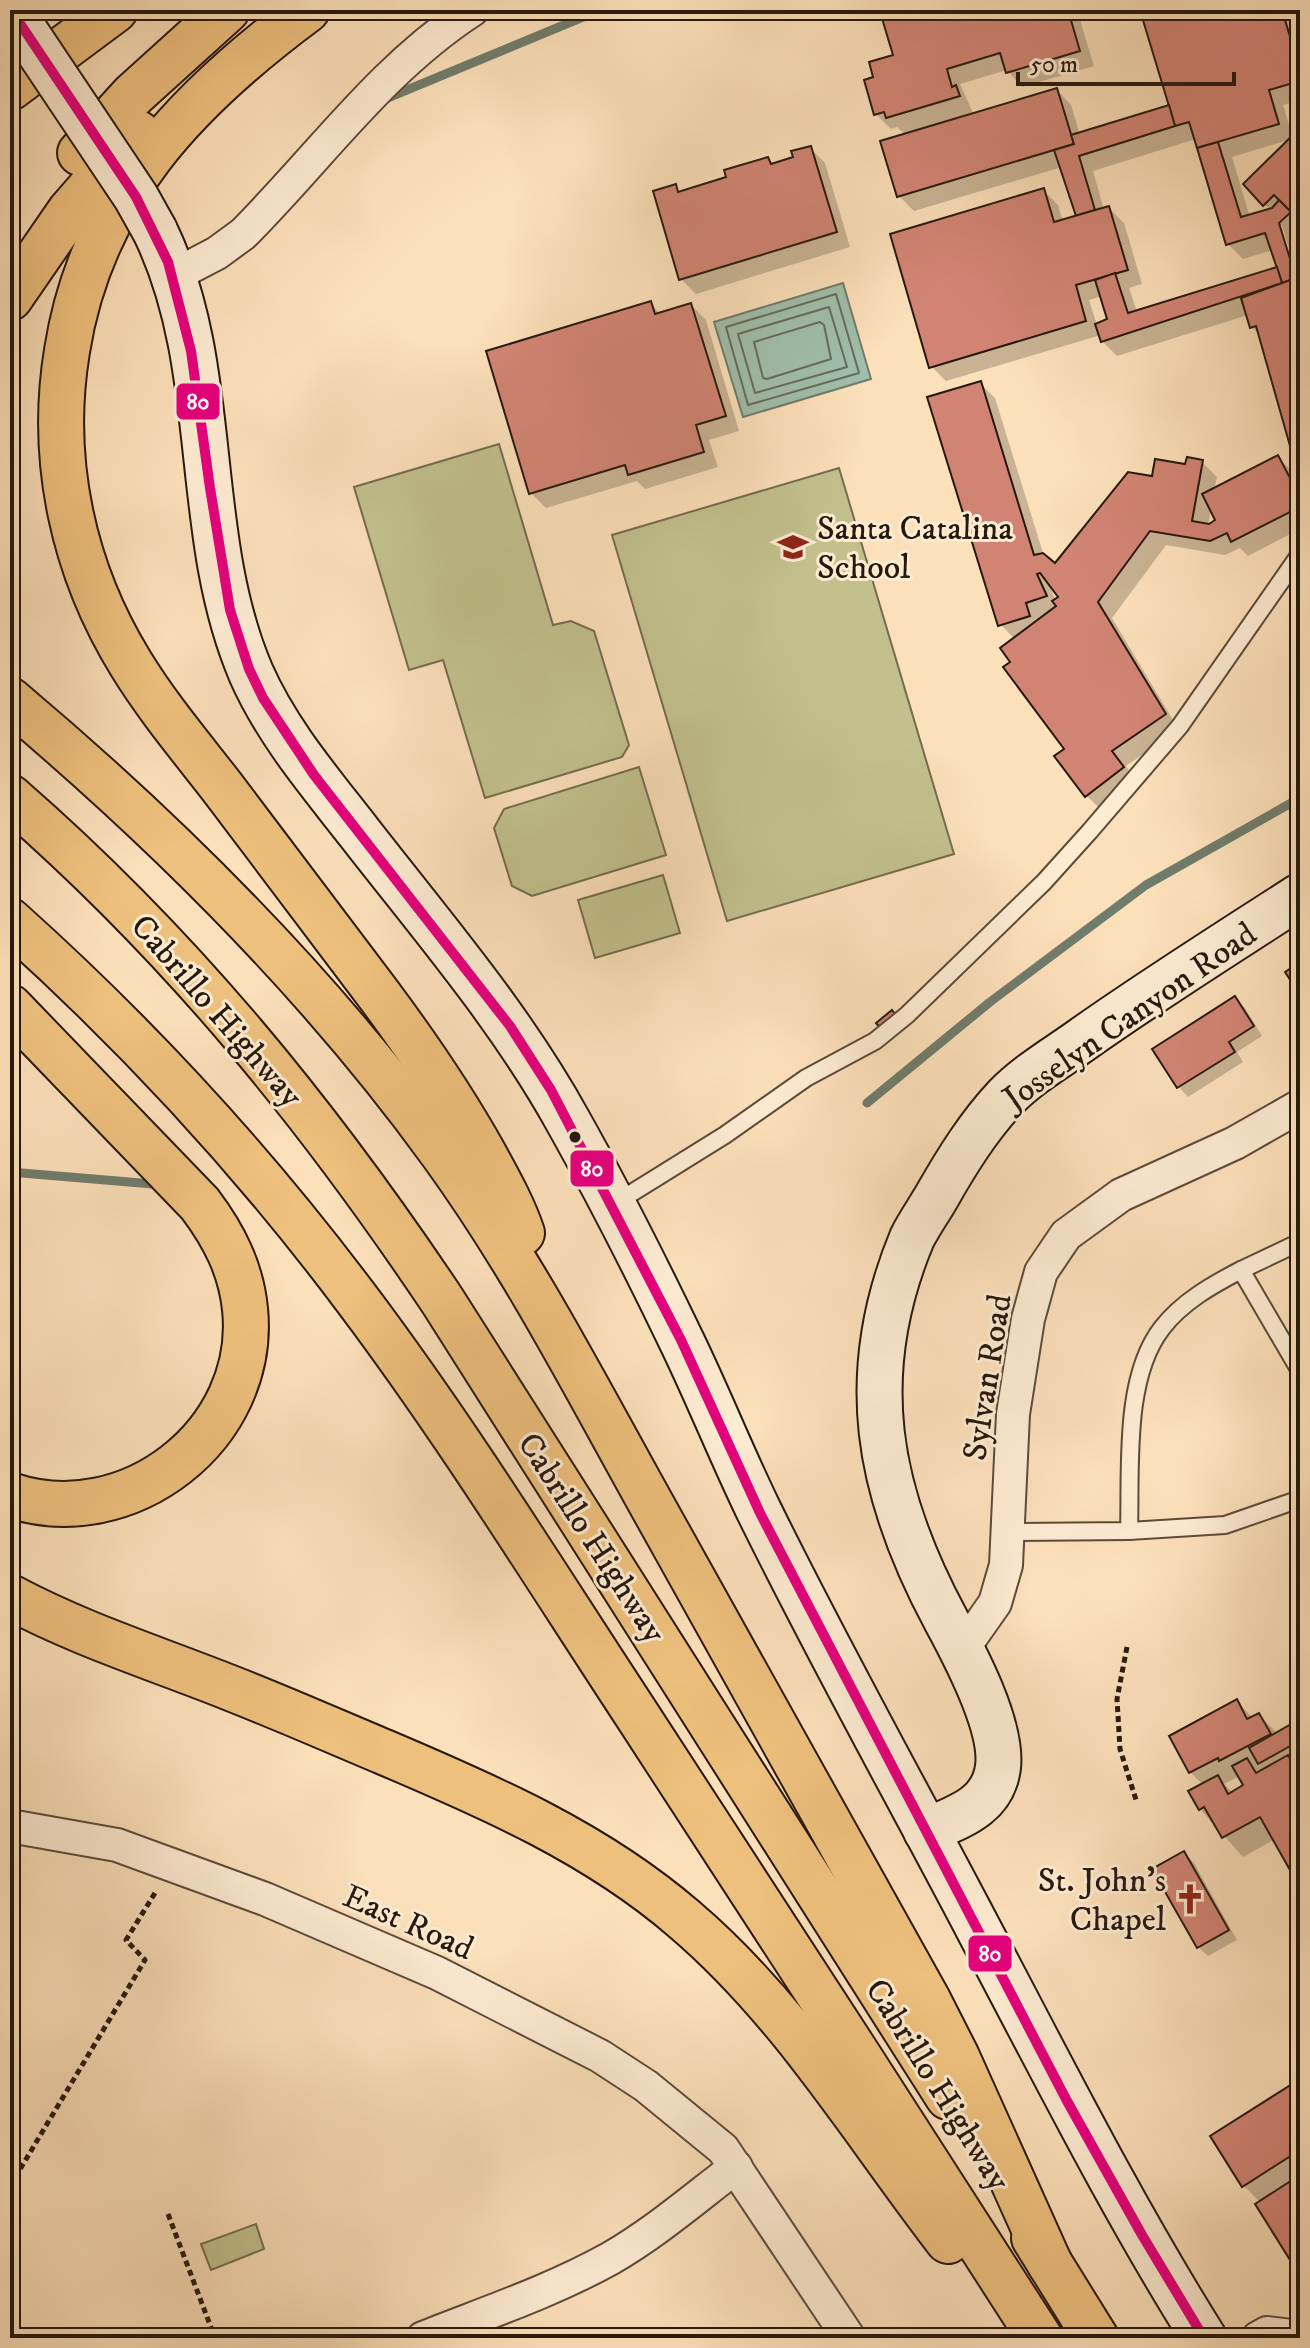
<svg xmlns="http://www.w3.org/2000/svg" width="1310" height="2348" font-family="'IM FELL DW Pica',serif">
  <rect width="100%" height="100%" fill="#fce0ba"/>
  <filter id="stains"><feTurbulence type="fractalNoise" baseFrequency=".0025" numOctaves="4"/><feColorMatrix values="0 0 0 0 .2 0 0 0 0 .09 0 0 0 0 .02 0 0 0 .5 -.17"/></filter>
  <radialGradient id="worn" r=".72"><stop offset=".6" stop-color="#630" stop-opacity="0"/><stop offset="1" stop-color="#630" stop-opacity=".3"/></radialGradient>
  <g fill="#c2c18e" stroke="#746c4e" stroke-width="2">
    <polygon points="499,444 553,625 571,621 594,631 629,745 622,757 485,798 443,660 409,670 354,487"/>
    <polygon points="839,468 954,854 727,921 612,535"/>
    <polygon points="639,767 666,855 532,896 512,886 494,828 504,809"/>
    <polygon points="663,875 680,933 595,958 578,900"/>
    <polygon points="256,2224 264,2249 211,2270 201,2244"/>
  </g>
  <polygon fill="#a0beaa" stroke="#707c6c" stroke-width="2" points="843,283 871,379 743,417 714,322"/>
  <g fill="#0003" fill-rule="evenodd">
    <path d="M906,10H1070L1080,20L1094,66L1022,87L1007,70L960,84L974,115L1057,90L1071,105L1080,135L1171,106L1172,10H1291L1300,40V100L1283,105L1293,138L1300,130V232L1293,239L1300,262V286L1282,225H1277L1300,300V463L1296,459L1261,336L1252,327L1248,315L1117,356L1102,341L1101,335L946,381L931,366L1043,190L1058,205L1063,222L1078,218L1062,167L914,211L899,196L906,135L897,127L891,129L876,114L875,79L895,56ZM1196,139L1228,244L1243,259L1273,250L1279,269L1137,312L1129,288L1142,284L1124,223L1109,208L1104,210L1093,171ZM1292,139L1245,184L1271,211L1250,217L1232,157ZM1102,296L1110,321L1097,325L1089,300Z"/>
    <polygon points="810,148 825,163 850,247 696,294 681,279 675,186 681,193 728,178 768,159 774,165 796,158"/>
    <polygon points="650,304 661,314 691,305 706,320 739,431 709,440 718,467 645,489 637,481 546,508 531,493"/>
    <path d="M980,383L995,398L1044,556L1056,566L1154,478L1202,462L1217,477L1214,490L1278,458L1293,472L1300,487V529L1248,556L1240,548L1225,555L1166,545L1112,618L1179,730L1126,766L1138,783L1101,810L1086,795L1067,749L1013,662L1015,639L1000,624ZM1211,508L1218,521L1208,527ZM1049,584L1061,598L1056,601Z"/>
    <polygon points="1235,999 1245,1008 1262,1036 1237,1052 1243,1062 1188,1097 1179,1087 1155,1049"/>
    <path d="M1236,1701L1253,1718L1259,1715L1278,1734L1300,1722V1877L1292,1869L1275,1839L1243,1857L1200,1809L1203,1785L1190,1772ZM1238,1777L1246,1786L1233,1793L1224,1784Z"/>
    <polygon points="1184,1853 1194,1863 1237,1940 1208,1956 1198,1947"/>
    <polygon points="1300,2082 1300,2272 1260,2202 1244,2186"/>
  </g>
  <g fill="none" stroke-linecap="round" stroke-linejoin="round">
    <g stroke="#646b5c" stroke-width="2">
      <polygon points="836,294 859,373 748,405 726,327"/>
      <polygon points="829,307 847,367 755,393 738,334"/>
      <polygon points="820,322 824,325 831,359 767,379 763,378 754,342"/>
    </g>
    <g stroke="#707c6c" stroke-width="9">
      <polyline points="385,99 600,10"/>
      <polyline points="867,1103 990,1002 1146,885 1300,798"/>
      <polyline points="10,1172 153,1184"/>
    </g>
  </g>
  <g fill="#d28474" stroke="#27180e" stroke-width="2">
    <polygon points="899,10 1068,10 1080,51 1006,73 1000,53 947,69 952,87 956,85 960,96 886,118 884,112 874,115 864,80 873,77 869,62 893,55 881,15"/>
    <polygon points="1165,10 1282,10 1300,70 1300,81 1269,90 1279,124 1197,148 1189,122 1175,126 1142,17"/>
    <polygon points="1057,88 1074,144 897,197 880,141"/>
    <polygon points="1169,105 1175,126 1079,156 1095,210 1076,216 1054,150 1074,144 1071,135"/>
    <polygon points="1300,128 1300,203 1291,212 1274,195 1263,206 1243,184"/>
    <polygon points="1218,142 1241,217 1272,208 1279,200 1291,212 1279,223 1296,278 1282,283 1265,233 1226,245 1197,148"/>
    <polygon points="811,146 837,232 679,280 653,191 676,184 678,192 726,177 724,170 768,157 771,164 793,157 791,151"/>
    <polygon points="1044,188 1054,222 1109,206 1128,270 1076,285 1086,321 929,368 890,234"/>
    <polygon points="1277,267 1282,283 1101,342 1095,324 1107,319 1095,280 1115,273 1128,313"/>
    <polygon points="1296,278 1300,292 1300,458 1294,460 1256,326 1250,328 1241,298"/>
    <polygon points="651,301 655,314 691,303 726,416 696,425 704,452 628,475 625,465 529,494 486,351"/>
    <polygon points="981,381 1034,555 1043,553 1055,563 1128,472 1152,476 1155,459 1185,464 1187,457 1203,460 1192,521 1209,524 1215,520 1202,494 1278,455 1300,497 1300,507 1231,542 1227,533 1210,541 1150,531 1098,602 1166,714 1112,751 1124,767 1085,797 1054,756 1064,749 1003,667 1010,662 1000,648 1056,606 1052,601 1058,597 1040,573 1037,574 1047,596 1026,603 1030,616 998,626 927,397"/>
    <polygon points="1300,962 1300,995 1285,972"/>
    <polygon points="1235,996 1254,1026 1229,1042 1235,1052 1177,1088 1152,1049"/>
    <polygon points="892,1010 899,1019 884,1032 876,1023"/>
    <polygon points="1237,1699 1247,1719 1259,1713 1271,1734 1219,1761 1218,1758 1189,1773 1169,1736"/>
    <polygon points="1300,1719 1300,1759 1292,1745 1258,1764 1249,1748"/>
    <polygon points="1288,1755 1298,1772 1300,1771 1300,1864 1290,1870 1260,1817 1222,1838 1204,1807 1199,1810 1188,1791 1218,1775 1228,1794 1243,1785 1232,1766 1247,1758 1256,1773"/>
    <polygon points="1184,1851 1229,1930 1197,1948 1152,1869"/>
    <polygon points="1300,2079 1300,2150 1242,2187 1210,2136"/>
    <polygon points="1300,2175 1300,2276 1255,2204"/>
  </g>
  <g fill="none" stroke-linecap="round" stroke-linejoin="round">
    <g stroke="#5c4a39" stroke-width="20">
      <g id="lane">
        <polyline points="614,1204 725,1135 806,1078 875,1041 907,1015 1044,882 1090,831 1180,726 1300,554"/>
        <polyline points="1241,1270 1300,1242"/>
        <path d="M1129,1531C1131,1469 1123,1378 1162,1328C1182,1302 1212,1285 1241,1270L1300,1371"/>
        <polyline points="1008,1532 1129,1531 1225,1525 1300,1499"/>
      </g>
    </g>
    <g stroke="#5c4a39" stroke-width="36">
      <g id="street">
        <path d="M173,276L217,253L243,234C319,158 381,69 472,10"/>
        <polyline points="962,1650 995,1603 1006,1565 1013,1414 1028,1319 1041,1272 1066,1235 1121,1195 1235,1143 1300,1106"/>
        <polyline points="10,1826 117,1845 265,1899 437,1973 600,2056 646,2086 723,2149 849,2338"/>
        <path d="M423,2338C486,2313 552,2291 611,2258C656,2232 695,2198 736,2167"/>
        <polyline points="1258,2338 1267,2333 1300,2337"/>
      </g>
    </g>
    <g stroke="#27180e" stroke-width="48">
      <g id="secondary">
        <path d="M155,231C222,369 191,533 251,673C277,732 319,781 358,831C431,925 510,1016 568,1121C609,1194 647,1269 683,1344C709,1398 731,1453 757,1507C827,1650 905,1789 979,1930C1052,2068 1121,2206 1204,2338"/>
        <path d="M926,1831C958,1817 993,1807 998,1767C1003,1726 965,1655 946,1620C877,1492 855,1375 912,1238C919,1224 929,1210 937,1196C957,1161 978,1127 1006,1097C1027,1075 1058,1057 1083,1039C1154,989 1227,943 1300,896"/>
      </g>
    </g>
    <g stroke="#27180e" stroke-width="48">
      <g id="highway">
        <path d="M307,10C187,99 91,197 67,351C49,460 73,570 131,664C158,708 191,747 222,787C274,855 325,923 376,991C415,1043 452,1097 484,1154C498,1180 512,1204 522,1233"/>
        <polyline points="10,88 115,10"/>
        <polyline points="80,153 133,95 227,10"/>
        <polyline points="10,298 70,211 138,133"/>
        <path d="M10,700C170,835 320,984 443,1154C522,1263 584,1383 649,1500C742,1667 835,1834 928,2000L957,2057L1050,2264"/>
        <path d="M10,797C181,946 316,1112 442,1300L948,2097"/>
        <path d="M10,921C136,1034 254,1162 356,1298C457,1432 545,1575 637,1715C772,1923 907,2129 1040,2338"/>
        <path d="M10,1007L200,1204C224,1236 241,1269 245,1309C258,1434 128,1535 10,1495"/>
        <path d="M10,1597C81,1635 158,1659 233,1689C284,1709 334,1731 384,1752C490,1797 596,1843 684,1919C791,2010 863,2131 948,2241"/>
        <polyline points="1034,2238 1096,2338"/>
      </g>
    </g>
    <g stroke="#27180e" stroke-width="5" stroke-dasharray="6 4" stroke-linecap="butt">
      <polyline points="1127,1647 1117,1699 1120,1749 1137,1803"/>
      <polyline points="10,2186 145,1960 126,1940 155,1893"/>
      <polyline points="168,2214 215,2338"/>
    </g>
    <use href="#lane" stroke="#fdebd2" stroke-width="16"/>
    <use href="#street" stroke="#fdebd2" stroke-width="32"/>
    <use href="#secondary" stroke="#fdebd2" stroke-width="44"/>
    <use href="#highway" stroke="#eec07d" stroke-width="44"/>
    <g stroke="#27180e" stroke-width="48" stroke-linecap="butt">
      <polyline id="secondary-bridge" points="11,10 136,197 155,231"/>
    </g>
    <use href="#secondary-bridge" stroke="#fdebd2" stroke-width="44"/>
    <g stroke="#fdebd2" stroke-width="16">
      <polyline id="bus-1" points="11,10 136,197 168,262 191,351 210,488 230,610 249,669 263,698 314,775 510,1026 551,1090 681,1340 760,1513 1067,2101 1142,2235 1204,2338"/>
    </g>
    <use href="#bus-1" stroke="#e5007d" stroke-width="10"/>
  </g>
  <defs>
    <g id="school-bare" transform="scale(2.4)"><path d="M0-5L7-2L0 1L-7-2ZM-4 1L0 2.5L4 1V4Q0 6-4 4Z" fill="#8f2418" stroke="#fdebd2" stroke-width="2.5" paint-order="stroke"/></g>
    <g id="church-bare" transform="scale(2.4)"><path d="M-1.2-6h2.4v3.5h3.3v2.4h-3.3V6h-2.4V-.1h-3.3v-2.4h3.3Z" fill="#8f2418" stroke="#fdebd2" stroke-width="2.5" paint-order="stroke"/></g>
  </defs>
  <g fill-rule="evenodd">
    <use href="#school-bare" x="793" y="547"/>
    <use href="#church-bare" x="1190" y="1899"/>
  </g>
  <circle fill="#27180e" stroke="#fdebd2" stroke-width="3" cx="575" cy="1137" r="7"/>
  <g text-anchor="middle" stroke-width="6" stroke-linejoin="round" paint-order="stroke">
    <g font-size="34" fill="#27180e" stroke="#fdebd2" text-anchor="start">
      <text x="817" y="539">Santa Catalina<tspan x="817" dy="39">School</tspan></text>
      <text x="1166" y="1891" text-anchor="end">St. John's<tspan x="1166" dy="39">Chapel</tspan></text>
    </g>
    <g font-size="34" fill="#27180e" stroke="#fdebd2">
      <text transform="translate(218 1010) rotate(49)" y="12">Cabrillo Highway</text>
      <text transform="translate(1129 1015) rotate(-35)" y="12">Josselyn Canyon Road</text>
      <text transform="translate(986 1377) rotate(-81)" y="12">Sylvan Road</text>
      <text transform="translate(593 1537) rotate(57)" y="12">Cabrillo Highway</text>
      <text transform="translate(409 1921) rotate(24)" y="12">East Road</text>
      <text transform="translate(939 2084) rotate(58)" y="12">Cabrillo Highway</text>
    </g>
  </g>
  <g stroke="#fdebd2" stroke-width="3">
    <rect x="175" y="382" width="46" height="39" rx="8" fill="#e5007d"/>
    <rect x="569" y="1149" width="46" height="39" rx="8" fill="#e5007d"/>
    <rect x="967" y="1934" width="46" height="39" rx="8" fill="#e5007d"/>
  </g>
  <g font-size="22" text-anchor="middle" font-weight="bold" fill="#fff">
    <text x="198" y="409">80</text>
    <text x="592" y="1176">80</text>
    <text x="990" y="1961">80</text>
  </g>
  <rect width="1310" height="2348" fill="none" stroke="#fce0ba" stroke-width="40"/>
  <rect x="12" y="12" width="1286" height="2324" fill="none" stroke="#27180e" stroke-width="4"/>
  <rect x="20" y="20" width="1270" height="2308" fill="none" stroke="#27180e" stroke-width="2"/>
  <path d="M1018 72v12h216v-12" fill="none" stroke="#27180e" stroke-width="4"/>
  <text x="1030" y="72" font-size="24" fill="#27180e" stroke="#fdebd2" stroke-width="6" paint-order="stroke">50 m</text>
  <rect width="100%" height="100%" filter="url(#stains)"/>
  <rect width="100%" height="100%" fill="url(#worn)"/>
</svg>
